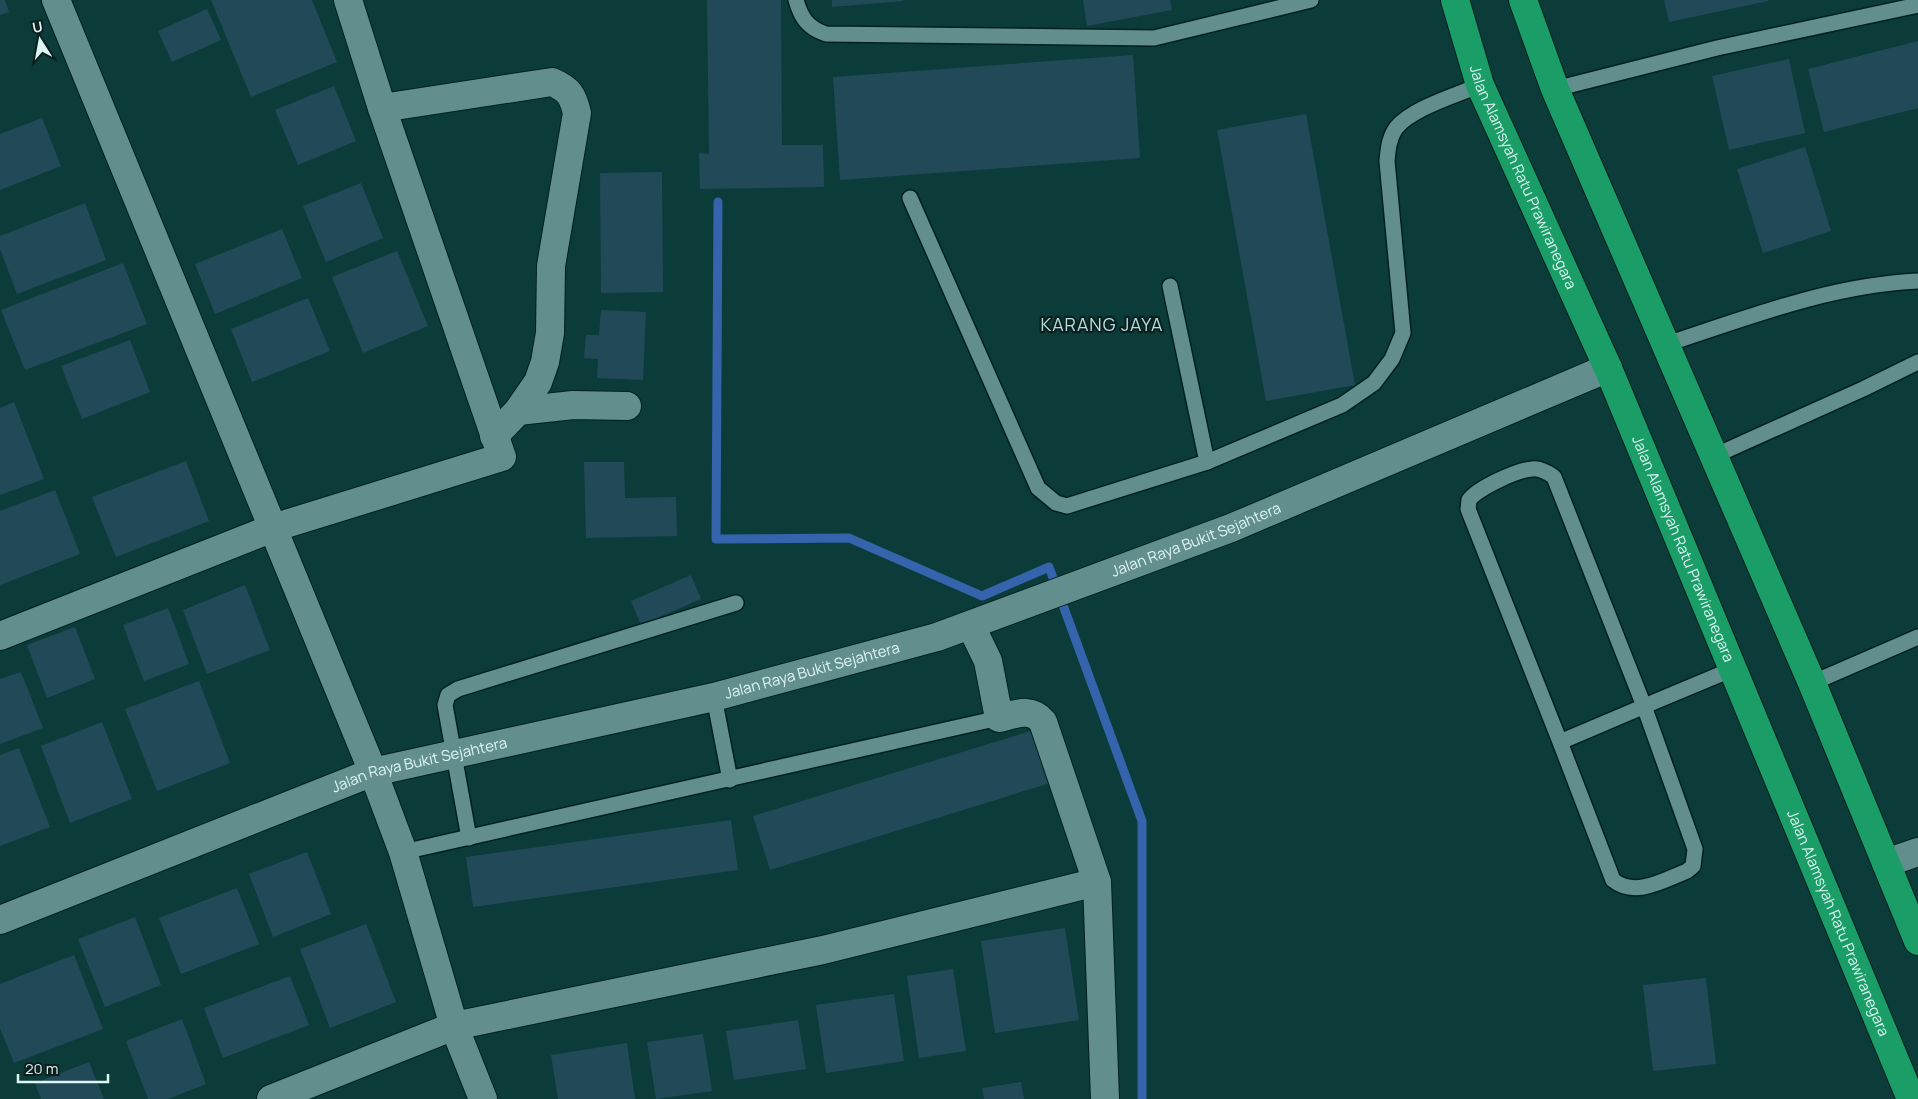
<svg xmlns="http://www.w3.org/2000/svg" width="1918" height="1099" font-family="Manrope,sans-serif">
  <rect width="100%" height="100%" fill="#0b3c3a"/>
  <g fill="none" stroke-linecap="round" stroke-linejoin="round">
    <polyline stroke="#3564ac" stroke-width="9" points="718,202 716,539 849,538 982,596 1049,567 1142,821 1142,1099"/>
  </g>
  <g fill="#224958">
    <polygon points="0,0 5,0 9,12 0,15"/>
    <polygon points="211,0 312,0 337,62 251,97"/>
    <polygon points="707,0 781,0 782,145 823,145 824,187 700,189 699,153 709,154"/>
    <polygon points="832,0 903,0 903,1 832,7"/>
    <polygon points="1083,0 1170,0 1172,10 1087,26"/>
    <polygon points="1664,0 1768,0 1768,1 1669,22"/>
    <polygon points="207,9 221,40 172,62 158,31"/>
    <polygon points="1918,41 1918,108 1824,132 1808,69"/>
    <polygon points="1133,55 1140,158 840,180 833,77"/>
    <polygon points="1789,59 1805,133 1729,150 1712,76"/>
    <polygon points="334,86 356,141 298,165 275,110"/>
    <polygon points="1306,114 1355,385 1266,401 1217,130"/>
    <polygon points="42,118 61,166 0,190 0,134"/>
    <polygon points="1805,147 1831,231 1763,253 1737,169"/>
    <polygon points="662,172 663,292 601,293 600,173"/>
    <polygon points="361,183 383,238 326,262 303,206"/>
    <polygon points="85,203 106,260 17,294 0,249 0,236"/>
    <polygon points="282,229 302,278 215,314 195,264"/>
    <polygon points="397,251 428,326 363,353 332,277"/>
    <polygon points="123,263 147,324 25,370 1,310"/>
    <polygon points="308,298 330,351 252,382 231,329"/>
    <polygon points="601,310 646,312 643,380 597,378 598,359 584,358 586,335 599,335"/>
    <polygon points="130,340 150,392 82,419 61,366"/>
    <polygon points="14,402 44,479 0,495 0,408"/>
    <polygon points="186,461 209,521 116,557 92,497"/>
    <polygon points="584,462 624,462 625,498 676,497 677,536 586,538"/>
    <polygon points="55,490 80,554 0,585 0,511"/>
    <polygon points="691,575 701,599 641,625 631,601"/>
    <polygon points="245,585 270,650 207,674 183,610"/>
    <polygon points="168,608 189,664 144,681 123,625"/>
    <polygon points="75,627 95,679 47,698 27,645"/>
    <polygon points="21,672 43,728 0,744 0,679"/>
    <polygon points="199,681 230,763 157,791 125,709"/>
    <polygon points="102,722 132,799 70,823 41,746"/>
    <polygon points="1034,730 1050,783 770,870 753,816"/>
    <polygon points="19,748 50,827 0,846 0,755"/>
    <polygon points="731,820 738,870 473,907 466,857"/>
    <polygon points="307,852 331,914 273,937 249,874"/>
    <polygon points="237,888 259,944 181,974 159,918"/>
    <polygon points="135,917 161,985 105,1007 78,939"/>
    <polygon points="366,924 396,1002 330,1028 300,949"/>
    <polygon points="1065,928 1079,1020 995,1033 981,941"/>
    <polygon points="74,955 103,1029 14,1063 0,1028 0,984"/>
    <polygon points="953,969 966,1051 919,1058 907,976"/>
    <polygon points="290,976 309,1025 223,1058 204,1008"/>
    <polygon points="1706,978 1716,1064 1653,1071 1643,985"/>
    <polygon points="894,994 904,1061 826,1073 816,1005"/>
    <polygon points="182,1019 206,1084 168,1099 148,1099 126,1041"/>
    <polygon points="798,1020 806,1069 734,1080 726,1031"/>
    <polygon points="703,1034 712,1091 656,1099 647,1042"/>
    <polygon points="627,1043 635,1099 558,1099 551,1055"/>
    <polygon points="89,1062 104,1099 41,1099 35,1083"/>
    <polygon points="1021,1082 1024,1099 984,1099 982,1088"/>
  </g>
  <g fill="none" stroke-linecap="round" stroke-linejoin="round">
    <g stroke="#002120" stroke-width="18">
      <g id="lane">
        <path d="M796,0C801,18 808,28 826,34L1154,38L1311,0"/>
        <polyline points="1555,89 1717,48 1918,5"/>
        <path d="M910,198L1038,488L1056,503L1067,506L1207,462L1342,405L1374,383L1392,359L1403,333L1387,161C1388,149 1389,138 1396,128C1412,108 1457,95 1480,85"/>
        <polyline points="1170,286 1207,462"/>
        <path d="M1667,344C1749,317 1831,285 1918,281"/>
        <polyline points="1714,456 1863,389 1918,362"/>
        <polyline points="1812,683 1918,637"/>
        <polyline points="714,697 730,780"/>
        <path d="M1560,742L1613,880C1635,898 1664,880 1687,871L1693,866L1695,849L1644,706L1554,477C1547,472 1540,468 1532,469C1517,470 1478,488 1469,500L1468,509L1560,742C1618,717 1675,693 1733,669"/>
        <polyline points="469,838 445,705 448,695 458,689 736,603"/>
        <polyline points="403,852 999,718"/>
      </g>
    </g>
    <g stroke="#002120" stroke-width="30">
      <g id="street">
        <polyline points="56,0 373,772 403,852 454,1026 483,1099"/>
        <path d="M382,108L552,82C569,89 573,96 577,113L551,266L550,333L545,362L538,382L518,411L494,436"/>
        <polyline points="518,411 573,405 627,406"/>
        <path d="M971,626L988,661L999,718C1016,714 1031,707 1043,722L1097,882L1105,1099"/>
        <polyline points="0,636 273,528 502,457 382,108 348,0"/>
        <polyline points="1886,863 1918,852"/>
        <path id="s1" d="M0,920L373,772L714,697L937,637L1231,528L1608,368"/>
        <polyline points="271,1099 454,1026 823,950 1097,882"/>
      </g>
    </g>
    <g stroke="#002120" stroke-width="30">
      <g id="highway">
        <path id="s2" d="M1455,0L1480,85L1608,368L1911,1099"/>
        <polyline points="1523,0 1555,89 1812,683 1918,941"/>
      </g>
    </g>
    <use href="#lane" stroke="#628f8d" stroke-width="15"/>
    <use href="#street" stroke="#628f8d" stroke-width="28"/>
    <use href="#highway" stroke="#1a9d66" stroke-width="28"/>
  </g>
  <g text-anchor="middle" stroke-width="4.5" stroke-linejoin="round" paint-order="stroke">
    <g font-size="15" fill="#ddf5f3" stroke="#0c1f1e">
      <text dy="5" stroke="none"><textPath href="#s2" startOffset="190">Jalan Alamsyah Ratu Prawiranegara</textPath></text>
      <text dy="5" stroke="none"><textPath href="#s1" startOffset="1258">Jalan Raya Bukit Sejahtera</textPath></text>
      <text dy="5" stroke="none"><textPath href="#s2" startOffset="595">Jalan Alamsyah Ratu Prawiranegara</textPath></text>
      <text dy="5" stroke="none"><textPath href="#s1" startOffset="852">Jalan Raya Bukit Sejahtera</textPath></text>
      <text dy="5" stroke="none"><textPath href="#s1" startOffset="448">Jalan Raya Bukit Sejahtera</textPath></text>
      <text dy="5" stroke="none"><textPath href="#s2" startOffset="1000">Jalan Alamsyah Ratu Prawiranegara</textPath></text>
    </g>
    <g font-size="18" letter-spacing="1" fill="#b0e0dd" stroke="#0c1f1e">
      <text x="1102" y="331">KARANG JAYA</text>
    </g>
  </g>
  <g transform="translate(40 40) rotate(349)" stroke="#0c1f1e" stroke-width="4" paint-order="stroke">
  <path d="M0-4L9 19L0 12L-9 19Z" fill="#ddf5f3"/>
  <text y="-8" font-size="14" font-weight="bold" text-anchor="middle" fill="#ddf5f3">U</text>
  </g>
  <path d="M18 1074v8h90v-8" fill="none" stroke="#ddf5f3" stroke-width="2.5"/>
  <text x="25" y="1074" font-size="15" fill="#ddf5f3" stroke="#0c1f1e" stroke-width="4" paint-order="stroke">20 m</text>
</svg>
